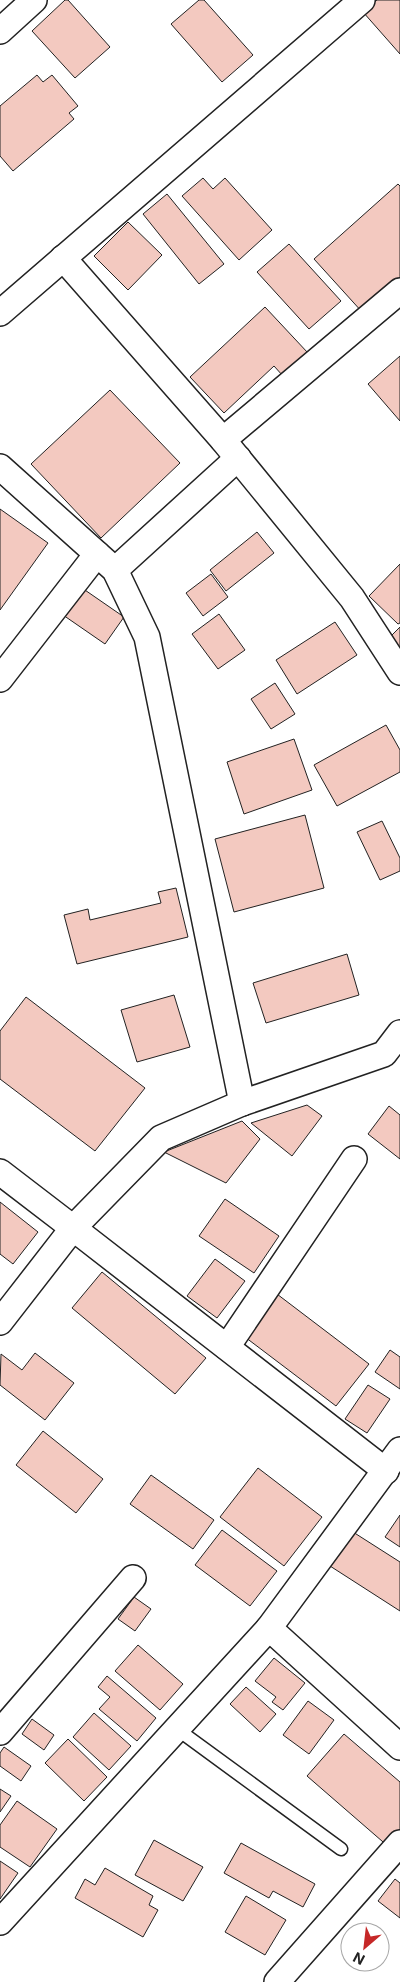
<svg xmlns="http://www.w3.org/2000/svg" width="400" height="1982" font-family="Inter,sans-serif">
  <rect width="100%" height="100%" fill="#fff"/>
  <g fill="#f3c9c0" stroke="#222">
    <polygon points="65,0 68,0 110,47 75,78 32,31"/>
    <polygon points="199,0 204,0 253,55 222,82 171,24"/>
    <polygon points="377,0 400,0 400,54 363,12"/>
    <polygon points="37,75 43,82 52,75 78,106 69,113 74,119 13,171 0,156 0,106"/>
    <polygon points="203,178 213,189 225,178 272,230 239,260 182,196"/>
    <polygon points="398,184 400,186 400,279 363,313 314,259"/>
    <polygon points="167,194 224,264 199,284 143,214"/>
    <polygon points="128,222 162,255 128,290 94,256"/>
    <polygon points="289,244 341,301 309,329 257,272"/>
    <polygon points="265,307 308,353 283,376 274,366 224,413 190,377"/>
    <polygon points="400,356 400,421 368,384"/>
    <polygon points="110,390 180,463 101,538 31,464"/>
    <polygon points="0,509 48,543 0,610"/>
    <polygon points="257,532 274,553 226,591 210,570"/>
    <polygon points="400,564 400,623 398,624 369,596"/>
    <polygon points="211,574 228,597 203,616 186,593"/>
    <polygon points="82,588 124,617 105,644 63,615"/>
    <polygon points="219,614 245,650 218,669 192,634"/>
    <polygon points="335,622 357,655 297,694 276,660"/>
    <polygon points="400,627 400,648 389,638"/>
    <polygon points="275,683 295,714 271,729 251,699"/>
    <polygon points="386,725 400,750 400,772 337,806 314,765"/>
    <polygon points="294,739 312,790 244,814 227,762"/>
    <polygon points="305,815 324,888 234,912 215,839"/>
    <polygon points="382,821 400,858 400,871 380,880 357,832"/>
    <polygon points="176,888 188,937 77,964 64,915 88,909 90,920 161,903 158,892"/>
    <polygon points="347,954 359,995 266,1023 253,983"/>
    <polygon points="174,995 190,1047 137,1062 121,1010"/>
    <polygon points="26,997 145,1088 95,1151 0,1079 0,1031"/>
    <polygon points="307,1105 322,1116 292,1156 251,1123"/>
    <polygon points="389,1106 400,1115 400,1159 368,1134"/>
    <polygon points="242,1121 260,1139 226,1183 164,1152"/>
    <polygon points="225,1199 279,1236 254,1273 199,1236"/>
    <polygon points="0,1202 38,1232 13,1264 0,1254"/>
    <polygon points="215,1259 245,1281 217,1318 187,1296"/>
    <polygon points="102,1272 206,1358 175,1394 72,1308"/>
    <polygon points="273,1291 369,1364 336,1406 241,1334"/>
    <polygon points="390,1350 400,1357 400,1389 375,1372"/>
    <polygon points="35,1353 74,1383 45,1420 0,1385 1,1354 22,1370"/>
    <polygon points="368,1385 390,1399 367,1433 345,1419"/>
    <polygon points="43,1431 103,1479 76,1513 16,1465"/>
    <polygon points="258,1468 322,1517 284,1566 220,1517"/>
    <polygon points="151,1475 214,1520 193,1549 130,1504"/>
    <polygon points="400,1515 400,1547 385,1537"/>
    <polygon points="222,1530 277,1571 250,1606 195,1565"/>
    <polygon points="353,1532 400,1562 400,1611 330,1566"/>
    <polygon points="134,1597 151,1609 135,1631 118,1619"/>
    <polygon points="138,1645 183,1684 160,1710 115,1671"/>
    <polygon points="274,1658 305,1683 283,1710 272,1702 276,1697 255,1681"/>
    <polygon points="107,1676 156,1718 137,1741 99,1709 110,1697 98,1687"/>
    <polygon points="246,1687 276,1714 260,1732 230,1704"/>
    <polygon points="308,1701 334,1720 309,1754 283,1735"/>
    <polygon points="94,1713 131,1746 109,1770 73,1737"/>
    <polygon points="32,1719 54,1735 44,1750 22,1734"/>
    <polygon points="344,1734 400,1782 400,1837 390,1848 307,1776"/>
    <polygon points="68,1739 107,1777 84,1801 45,1763"/>
    <polygon points="4,1747 31,1766 21,1781 0,1766 0,1753"/>
    <polygon points="0,1789 11,1796 0,1812"/>
    <polygon points="17,1801 57,1829 30,1867 0,1847 0,1825"/>
    <polygon points="154,1840 203,1867 183,1901 135,1875"/>
    <polygon points="241,1843 315,1884 303,1907 273,1891 269,1898 224,1873"/>
    <polygon points="0,1861 18,1873 0,1899"/>
    <polygon points="105,1868 153,1896 149,1905 158,1910 143,1937 75,1898 85,1879 95,1885"/>
    <polygon points="395,1879 400,1883 400,1918 378,1901"/>
    <polygon points="246,1896 286,1920 265,1955 225,1932"/>
  </g>
  <g fill="none" stroke-linecap="round" stroke-linejoin="round">
    <g stroke="#222" stroke-width="15">
      <polyline id="lane" points="177,1729 341,1849"/>
    </g>
    <g stroke="#222" stroke-width="28">
      <g id="street">
        <polyline points="0,31 34,0"/>
        <polyline points="63,258 223,440 352,598 400,672"/>
        <polyline points="0,313 362,0"/>
        <polyline points="223,440 400,291"/>
        <polyline points="0,467 115,570 147,637 242,1103"/>
        <polyline points="115,570 238,458"/>
        <polyline points="0,679 97,554"/>
        <polyline points="0,1172 73,1228 386,1471"/>
        <polyline points="0,1322 73,1228 161,1138 242,1103 384,1054 400,1033"/>
        <polyline points="227,1347 354,1159"/>
        <polyline points="269,1628 400,1747"/>
        <polyline points="0,1732 133,1578"/>
        <polyline points="0,1922 269,1628 400,1450"/>
        <polyline points="277,1982 400,1843"/>
      </g>
    </g>
    <use href="#lane" stroke="#fff" stroke-width="12"/>
    <use href="#street" stroke="#fff" stroke-width="25"/>
  </g>
  <g transform="translate(365 1947) rotate(208)"><circle r="24" fill="#ffffff" stroke="#a7a7a7"/>
  <path d="M0-4L9 19L0 12L-9 19Z" fill="#c62828"/>
  <text y="-8" font-size="14" font-weight="bold" text-anchor="middle" fill="#222222">N</text>
  </g>
</svg>
